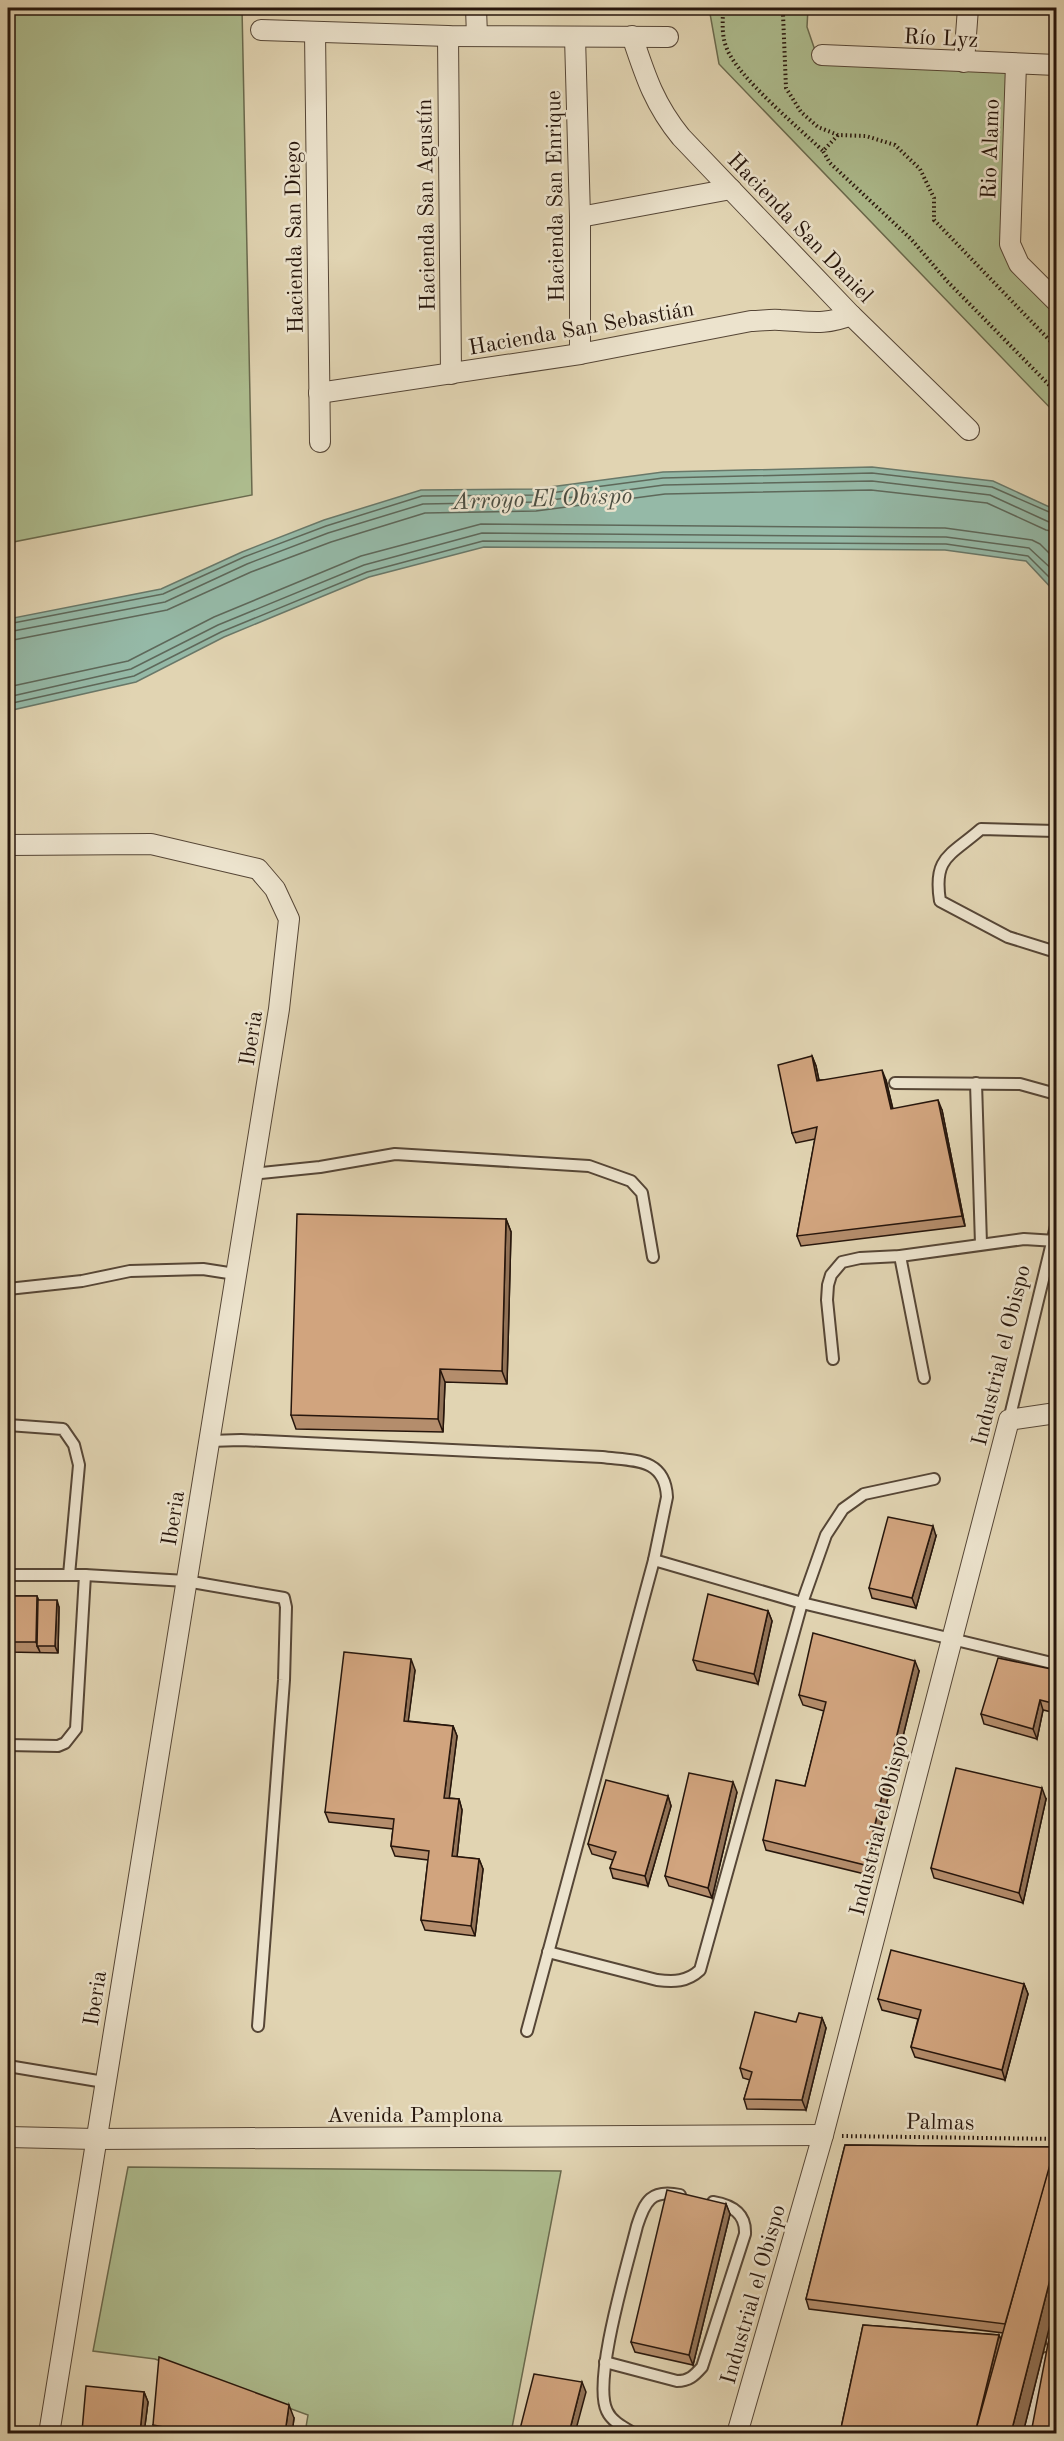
<svg xmlns="http://www.w3.org/2000/svg" width="1064" height="2441" font-family="'Old Standard TT',serif">
  <rect width="100%" height="100%" fill="#e1d4b2"/>
  <filter id="stains"><feTurbulence type="fractalNoise" baseFrequency=".00333" numOctaves="4"/><feColorMatrix values="0 0 0 0 .2 0 0 0 0 .09 0 0 0 0 .02 0 0 0 .5 -.17"/></filter>
  <radialGradient id="worn" r=".72"><stop offset=".6" stop-color="#630" stop-opacity="0"/><stop offset="1" stop-color="#630" stop-opacity=".3"/></radialGradient>
  <g fill="#aebe90" stroke="#6a6a4e" stroke-width="1.5">
    <polygon points="8,8 242,8 252,495 8,543"/>
    <polygon points="709,8 808,8 807,27 819,62 1016,70 1011,250 1056,297 1056,414 719,64"/>
    <polygon points="128,2167 561,2171 511,2433 305,2433 308,2415 155,2359 93,2351"/>
  </g>
  <polygon fill="#95b9a7" stroke="#697869" stroke-width="1.5" points="872,467 993,481 1056,510 1056,593 1026,561 945,550 484,547 369,577 224,637 136,682 8,711 8,619 161,589 242,552 324,520 421,490 535,489 663,472"/>
  <g fill="none" stroke-linecap="round" stroke-linejoin="round">
    <g stroke="#5e685a" stroke-width="1.5">
      <polyline points="8,624 163,594 244,557 326,526 422,496 535,495 663,478 872,473 992,487 1056,515"/>
      <polyline points="8,632 165,602 247,564 328,533 423,504 536,502 664,485 872,481 990,495 1049,522 1056,523"/>
      <polyline points="8,641 167,610 251,572 331,542 425,513 536,511 665,494 871,490 987,503 1046,530 1056,532"/>
      <polyline points="8,687 128,661 214,617 361,556 481,524 945,528 1032,540 1040,544 1056,560"/>
      <polyline points="8,697 131,669 218,625 364,565 482,533 946,537 1029,548 1056,573"/>
      <polyline points="8,704 134,676 221,632 367,572 483,541 946,544 1028,556 1056,584"/>
    </g>
    <g stroke="#564636" stroke-width="14">
      <g id="service">
        <path d="M1056,831L981,829C950,856 933,857 940,901L1008,937L1056,952"/>
        <polyline points="895,1083 1020,1084 1056,1094"/>
        <polyline points="976,1083 981,1244"/>
        <polyline points="251,1174 320,1167 395,1154 589,1166 631,1181 642,1193 653,1257"/>
        <polyline points="900,1256 924,1378"/>
        <polyline points="8,1289 82,1281 130,1271 203,1269 235,1274"/>
        <polyline points="833,1359 827,1300 828,1285 831,1275 842,1262 860,1258 900,1256 1024,1239 1056,1241"/>
        <polyline points="1009,1420 1056,1226"/>
        <polyline points="8,1425 63,1429 74,1445 79,1465 69,1575"/>
        <path d="M209,1441L241,1440L602,1457C633,1461 665,1457 667,1497L654,1560"/>
        <polyline points="8,1575 85,1575 186,1581 284,1598 286,1607 284,1680 258,2026"/>
        <polyline points="8,1745 58,1746 65,1743 76,1729 85,1575"/>
        <path d="M548,1952L657,1980C674,1982 687,1982 700,1970L802,1603L826,1535L843,1509L864,1494L934,1479"/>
        <polyline points="527,2031 654,1560 802,1603 1056,1664"/>
        <polyline points="8,2066 104,2082"/>
        <polyline points="1051,2340 1056,2320"/>
        <path d="M605,2362L677,2381C689,2381 694,2376 702,2367L745,2234C746,2213 731,2205 713,2202"/>
        <path d="M635,2434C625,2428 612,2422 607,2411C592,2381 628,2263 637,2226C645,2201 651,2189 680,2195"/>
        <polyline points="1026,2434 1046,2358"/>
      </g>
    </g>
    <g stroke="#564636" stroke-width="22">
      <g id="minor">
        <polyline points="476,8 477,36"/>
        <polyline points="261,30 448,36 668,37"/>
        <polyline points="315,32 320,442"/>
        <polyline points="448,36 451,374"/>
        <path d="M632,36C645,75 654,104 681,137L851,315L969,430"/>
        <polyline points="575,37 580,217 580,354"/>
        <polyline points="822,55 1056,65"/>
        <polyline points="964,62 968,8"/>
        <polyline points="1016,64 1010,244 1019,264 1056,301"/>
        <polyline points="580,217 731,189"/>
        <path d="M319,393L580,354L751,321C761,321 771,319 780,320C808,321 824,326 851,315"/>
        <polyline points="8,845 151,844 258,869 275,889 289,919 279,1009 49,2434"/>
        <polyline points="8,2137 95,2139 823,2135"/>
        <polyline points="737,2434 823,2135 1009,1420 1056,1413"/>
      </g>
    </g>
    <g stroke="#27160c" stroke-width="4" stroke-dasharray="1.5 3" stroke-linecap="butt">
      <path d="M723,8C723,22 721,35 727,49C738,77 799,128 823,151"/>
      <polyline points="788,8 783,14 786,88 801,112 818,127 838,135 866,136 895,145 920,169 934,198 934,220 1056,347"/>
      <polyline points="838,135 823,151 830,163 911,239 947,281 1056,392"/>
      <polyline points="842,2136 1056,2139"/>
    </g>
    <use href="#service" stroke="#ece3cd" stroke-width="10"/>
    <use href="#minor" stroke="#ece3cd" stroke-width="20"/>
  </g>
  <g fill="#b48d6c" stroke="#27160c" stroke-width="1.5">
    <polygon points="812,1056 816,1066 819,1080 886,1080 893,1109 942,1110 965,1226 801,1246 797,1236 815,1139 796,1143 792,1133"/>
    <polygon points="506,1219 511,1232 507,1384 445,1382 443,1432 296,1429 291,1415"/>
    <polygon points="936,1536 916,1608 872,1598 869,1588"/>
    <polygon points="8,1596 37,1596 38,1600 59,1607 58,1653 8,1652"/>
    <polygon points="768,1611 772,1621 758,1684 697,1670 693,1660"/>
    <polygon points="415,1670 408,1721 453,1726 457,1736 449,1798 459,1799 462,1810 457,1857 479,1859 483,1869 475,1936 425,1930 421,1920 428,1860 395,1856 391,1846 393,1829 329,1822 325,1812"/>
    <polygon points="1056,1670 1056,1713 1043,1710 1037,1739 984,1724 981,1714"/>
    <polygon points="919,1671 869,1875 766,1850 763,1840 805,1786 824,1711 803,1705 799,1695"/>
    <polygon points="737,1792 712,1898 669,1886 665,1876"/>
    <polygon points="668,1796 671,1806 648,1886 613,1878 610,1868 613,1860 592,1854 588,1844"/>
    <polygon points="1046,1799 1023,1903 934,1878 931,1868"/>
    <polygon points="1024,1984 1028,1994 1005,2080 915,2057 911,2047 918,2019 882,2010 878,1999"/>
    <polygon points="822,2018 826,2028 806,2110 747,2109 744,2099 750,2080 743,2078 740,2068 796,2022"/>
    <polygon points="1056,2141 1056,2301 1023,2433 840,2433 863,2325 999,2335 1001,2340 1003,2333 809,2309 806,2299 845,2145 1055,2147"/>
    <polygon points="726,2204 730,2214 693,2365 635,2352 631,2342"/>
    <polygon points="144,2392 148,2402 144,2433 83,2433 82,2431"/>
    <polygon points="294,2418 292,2433 156,2433 153,2425"/>
  </g>
  <g fill="#927358" stroke="#27160c" stroke-width="1.5">
    <polygon points="812,1056 816,1066 821,1091 817,1081"/>
    <polygon points="882,1070 886,1080 895,1119 891,1109"/>
    <polygon points="938,1100 942,1110 965,1226 962,1216"/>
    <polygon points="506,1219 511,1232 507,1384 502,1371"/>
    <polygon points="440,1369 445,1382 443,1432 438,1419"/>
    <polygon points="933,1526 936,1536 916,1608 912,1598"/>
    <polygon points="37,1596 41,1606 37,1646 40,1652 36,1642"/>
    <polygon points="57,1600 59,1607 58,1653 55,1646"/>
    <polygon points="768,1611 772,1621 758,1684 754,1674"/>
    <polygon points="411,1659 415,1670 407,1731 404,1721"/>
    <polygon points="915,1661 919,1671 869,1875 865,1865"/>
    <polygon points="1040,1700 1043,1710 1037,1739 1033,1729"/>
    <polygon points="453,1726 457,1736 448,1808 444,1798"/>
    <polygon points="733,1782 737,1792 712,1898 708,1888"/>
    <polygon points="1042,1788 1046,1799 1023,1903 1019,1893"/>
    <polygon points="668,1796 671,1806 648,1886 645,1876"/>
    <polygon points="459,1799 462,1810 456,1866 452,1856"/>
    <polygon points="479,1859 483,1869 475,1936 471,1926"/>
    <polygon points="1024,1984 1028,1994 1005,2080 1002,2070"/>
    <polygon points="822,2018 826,2028 806,2110 802,2100"/>
    <polygon points="726,2204 730,2214 693,2365 689,2355"/>
    <polygon points="1056,2256 1056,2301 1023,2433 1011,2433"/>
    <polygon points="999,2335 1003,2345 975,2433"/>
    <polygon points="582,2382 586,2392 575,2433 569,2433"/>
    <polygon points="144,2392 148,2402 144,2433 140,2433"/>
    <polygon points="289,2405 294,2418 292,2433 285,2433"/>
  </g>
  <g fill="#d1a47e" stroke="#27160c" stroke-width="1.5">
    <polygon points="812,1056 817,1081 882,1070 891,1109 938,1100 962,1216 797,1236 817,1127 792,1133 778,1065"/>
    <polygon points="297,1214 506,1219 502,1371 440,1369 438,1419 291,1415"/>
    <polygon points="888,1517 933,1526 912,1598 869,1588"/>
    <polygon points="708,1594 768,1611 754,1674 693,1660"/>
    <polygon points="8,1596 37,1596 36,1642 8,1642"/>
    <polygon points="38,1600 57,1600 55,1646 37,1646"/>
    <polygon points="813,1633 915,1661 865,1865 763,1840 776,1780 805,1786 826,1702 799,1695"/>
    <polygon points="344,1652 411,1659 404,1721 453,1726 444,1798 459,1799 452,1856 479,1859 471,1926 421,1920 429,1851 391,1846 394,1819 325,1812"/>
    <polygon points="998,1658 1056,1670 1056,1704 1040,1700 1033,1729 981,1714"/>
    <polygon points="956,1768 1042,1788 1019,1893 931,1868"/>
    <polygon points="689,1773 733,1782 708,1888 665,1876"/>
    <polygon points="606,1780 668,1796 645,1876 610,1868 616,1852 588,1844"/>
    <polygon points="891,1950 1024,1984 1002,2070 911,2047 921,2010 878,1999"/>
    <polygon points="755,2012 796,2022 799,2013 822,2018 802,2100 744,2099 752,2072 740,2068"/>
    <polygon points="1056,2141 1056,2256 1011,2433 975,2433"/>
    <polygon points="845,2145 1055,2147 1005,2324 806,2299"/>
    <polygon points="667,2190 726,2204 689,2355 631,2342"/>
    <polygon points="863,2325 999,2335 975,2433 840,2433"/>
    <polygon points="1051,2328 1056,2329 1056,2433 1031,2433"/>
    <polygon points="159,2357 289,2405 285,2433 195,2433 153,2425"/>
    <polygon points="534,2374 582,2382 569,2433 519,2433"/>
    <polygon points="86,2386 144,2392 140,2433 105,2433 82,2431"/>
  </g>
  <g text-anchor="middle" stroke-width="5" stroke-linejoin="round" paint-order="stroke">
    <g font-size="22" fill="#27160c" stroke="#ece3cd">
      <text transform="translate(941 37) rotate(3)" y="8">Río Lyz</text>
      <text transform="translate(989 149) rotate(-88)" y="8">Rio Alamo</text>
      <text transform="translate(554 196) rotate(-91)" y="8">Hacienda San Enrique</text>
      <text transform="translate(425 205) rotate(-91)" y="8">Hacienda San Agustín</text>
      <text transform="translate(801 227) rotate(46)" y="8">Hacienda San Daniel</text>
      <text transform="translate(293 237) rotate(-91)" y="8">Hacienda San Diego</text>
      <text transform="translate(581 327) rotate(-10)" y="8">Hacienda San Sebastián</text>
      <text transform="translate(250 1038) rotate(-81)" y="8">Iberia</text>
      <text transform="translate(1000 1355) rotate(-76)" y="8">Industrial el Obispo</text>
      <text transform="translate(172 1518) rotate(-81)" y="8">Iberia</text>
      <text transform="translate(878 1825) rotate(-76)" y="8">Industrial el Obispo</text>
      <text transform="translate(94 1998) rotate(-81)" y="8">Iberia</text>
      <text x="415" y="2122">Avenida Pamplona</text>
      <text transform="translate(940 2121) rotate(1)" y="8">Palmas</text>
      <text transform="translate(752 2294) rotate(-74)" y="8">Industrial el Obispo</text>
    </g>
    <g font-size="24" font-style="italic" fill="#4e4f42" stroke="#ece3cd">
      <text transform="translate(542 498) rotate(-2)" y="8">Arroyo El Obispo</text>
    </g>
  </g>
  <rect width="1064" height="2441" fill="none" stroke="#e1d4b2" stroke-width="30"/>
  <rect x="9" y="9" width="1046" height="2423" fill="none" stroke="#27160c" stroke-width="3"/>
  <rect x="15" y="15" width="1034" height="2411" fill="none" stroke="#27160c" stroke-width="1.5"/>
  <rect width="100%" height="100%" filter="url(#stains)"/>
  <rect width="100%" height="100%" fill="url(#worn)"/>
</svg>
